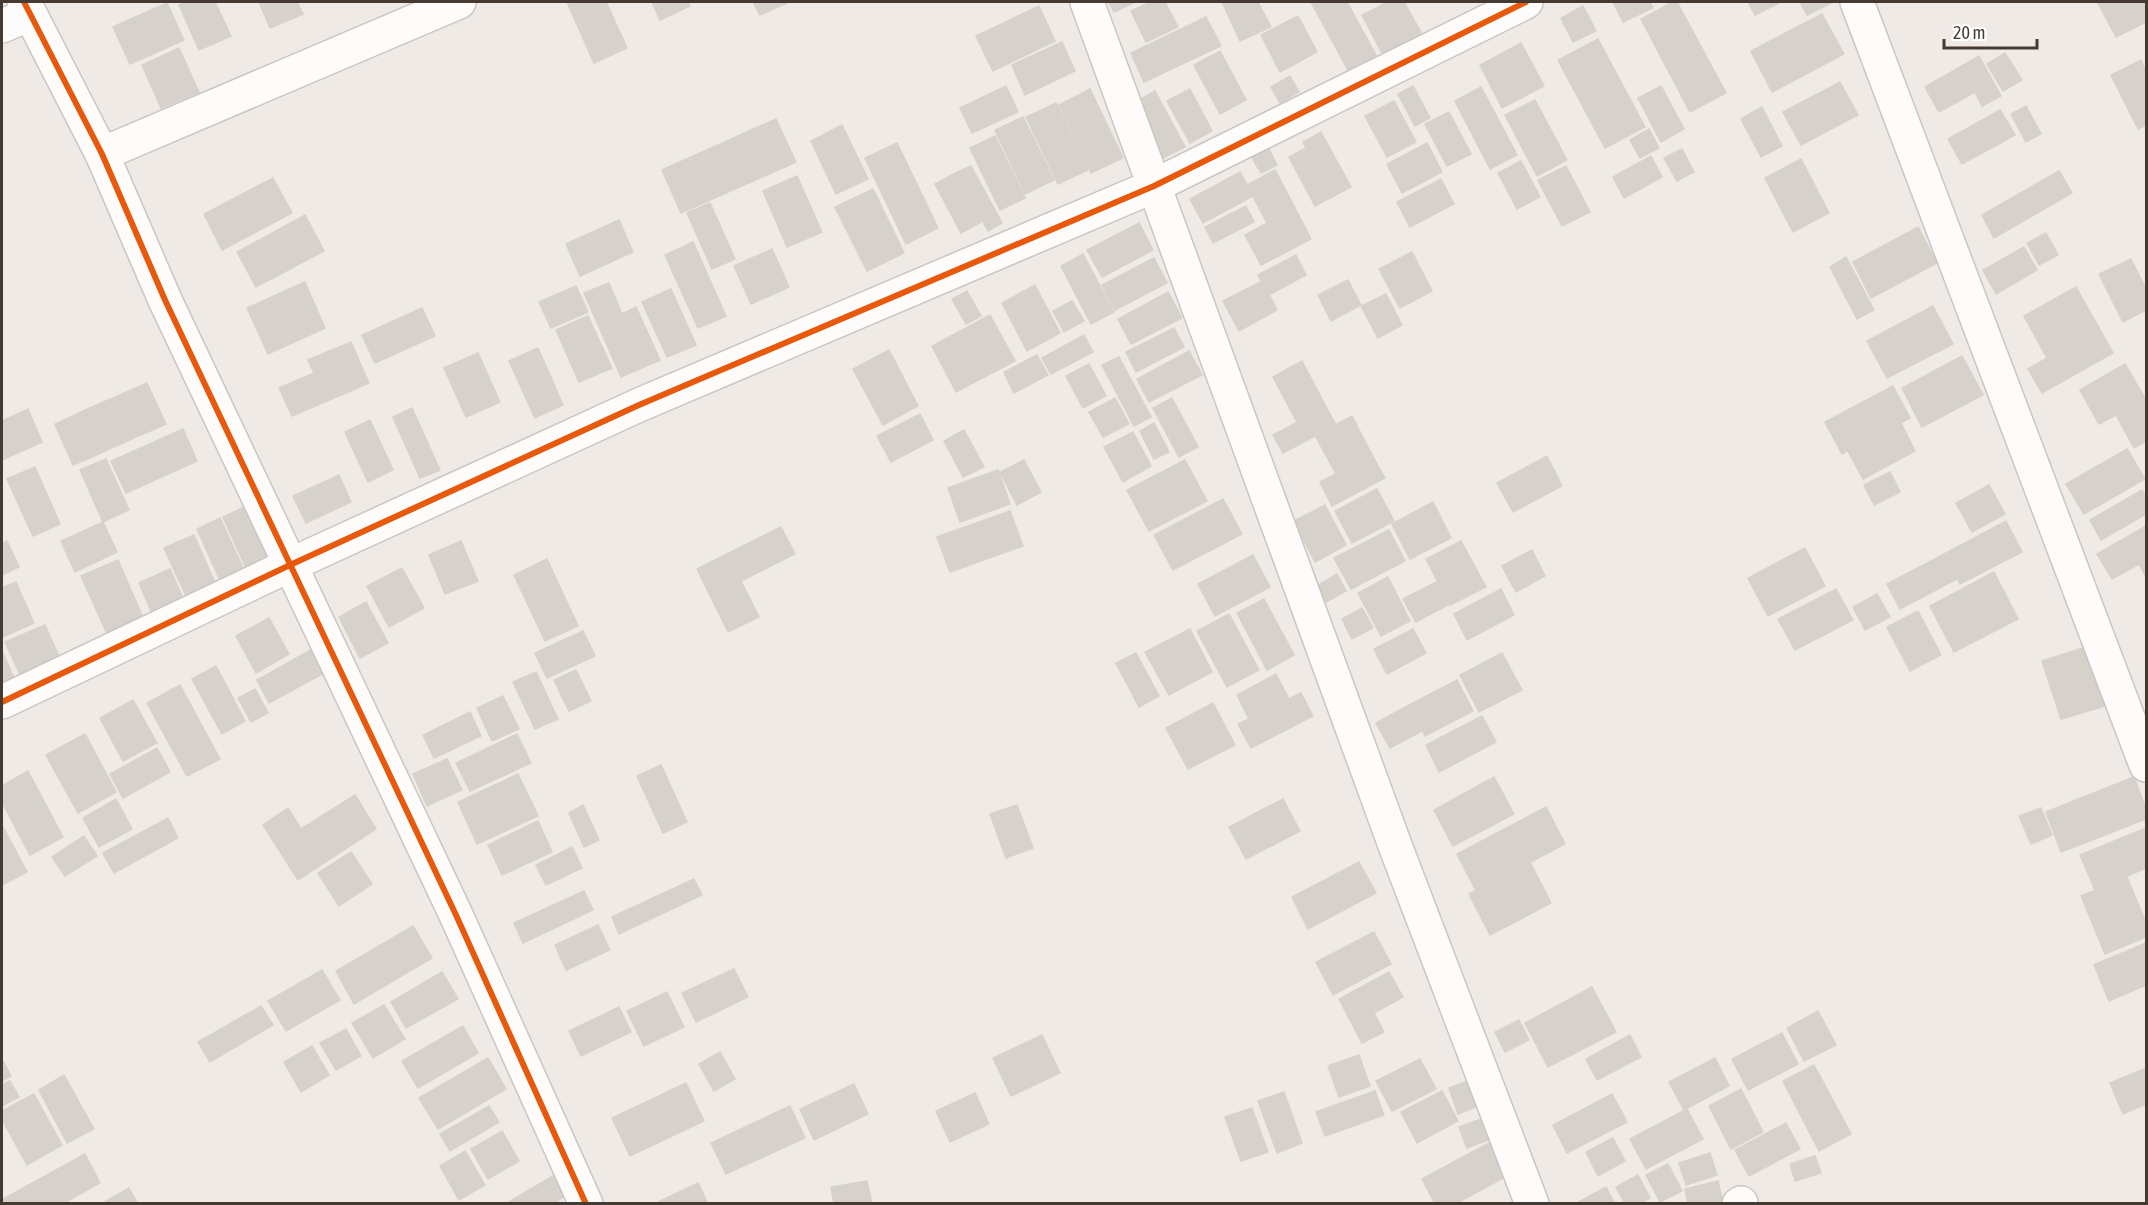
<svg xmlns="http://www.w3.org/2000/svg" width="2148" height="1205" font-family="'Asap Condensed',sans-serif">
  <rect width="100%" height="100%" fill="#efeae5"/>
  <g fill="#d7d1cc" stroke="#d7d1cb" stroke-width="1.5">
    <polygon points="187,2 215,2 231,36 199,50 179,5"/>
    <polygon points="259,2 297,2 303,14 270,28"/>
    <polygon points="567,2 606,2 627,48 594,63"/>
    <polygon points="652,2 688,2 690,6 660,20"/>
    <polygon points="753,2 789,2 760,15"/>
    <polygon points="1109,2 1135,2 1114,12"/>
    <polygon points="1151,2 1165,2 1178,27 1146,42 1131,11"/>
    <polygon points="1222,2 1258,2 1271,27 1240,41"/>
    <polygon points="1311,2 1347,2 1377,57 1349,72"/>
    <polygon points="1388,2 1404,2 1423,36 1384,57 1362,15"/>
    <polygon points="1613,2 1650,2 1653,8 1623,22"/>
    <polygon points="1673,2 1677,2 1726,93 1690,112 1641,19"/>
    <polygon points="1748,2 1781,2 1755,15"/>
    <polygon points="1800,2 1833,2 1807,15"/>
    <polygon points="2102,2 2146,2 2146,22 2116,37 2098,3"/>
    <polygon points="167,3 184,40 130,64 113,27"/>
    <polygon points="1039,6 1055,41 993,71 976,36"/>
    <polygon points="1583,6 1596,31 1573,42 1561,18"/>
    <polygon points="1822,14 1844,54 1772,92 1751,51"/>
    <polygon points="1298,16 1317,52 1280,72 1261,35"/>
    <polygon points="1206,17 1221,46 1144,82 1131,53"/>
    <polygon points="1598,39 1645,127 1605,148 1558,60"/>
    <polygon points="1062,42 1075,71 1025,95 1012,65"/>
    <polygon points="1521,43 1544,86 1502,108 1480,65"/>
    <polygon points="179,48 199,92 161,108 142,65"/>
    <polygon points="1220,51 1246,100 1220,114 1194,65"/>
    <polygon points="2005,53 2022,80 2003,91 1987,64"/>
    <polygon points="1979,56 2001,96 1982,106 1975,92 1939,112 1925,87"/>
    <polygon points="2141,60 2146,72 2146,125 2138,129 2111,75"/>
    <polygon points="1290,76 1299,92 1280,103 1271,87"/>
    <polygon points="1840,82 1858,115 1801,145 1783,112"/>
    <polygon points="1006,86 1018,112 972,133 960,108"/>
    <polygon points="1413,86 1430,118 1415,126 1398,94"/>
    <polygon points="1661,86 1684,129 1661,142 1638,98"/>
    <polygon points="1481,87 1517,155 1490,169 1455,101"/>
    <polygon points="1090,89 1123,158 1091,173 1059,105"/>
    <polygon points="1190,89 1212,131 1190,143 1167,101"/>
    <polygon points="1155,91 1185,147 1161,159 1132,104"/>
    <polygon points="1535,100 1567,160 1537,176 1505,115"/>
    <polygon points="1394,101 1416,142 1387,157 1365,116"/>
    <polygon points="1056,103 1088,170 1058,184 1026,117"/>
    <polygon points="2026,106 2041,134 2026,142 2011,114"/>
    <polygon points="1762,107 1782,146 1761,157 1741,119"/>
    <polygon points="2000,110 2015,135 1962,164 1948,139"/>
    <polygon points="1449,112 1471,154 1447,166 1425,124"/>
    <polygon points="1023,117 1054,180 1025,194 995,130"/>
    <polygon points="776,119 796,162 681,213 662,170"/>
    <polygon points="842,125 868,179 836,194 811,141"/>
    <polygon points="1649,129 1659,148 1640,158 1630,140"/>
    <polygon points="1321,132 1351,187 1332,197 1303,142"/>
    <polygon points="995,136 1025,198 1000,210 970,148"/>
    <polygon points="897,143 938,228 906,244 865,158"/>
    <polygon points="1427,143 1442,172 1402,193 1387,164"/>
    <polygon points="1268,147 1277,165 1261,173 1251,156"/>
    <polygon points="1306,148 1332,197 1315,206 1289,157"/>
    <polygon points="1682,149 1694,172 1677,181 1664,158"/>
    <polygon points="1651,156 1662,177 1624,198 1613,177"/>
    <polygon points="1801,159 1829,213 1793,232 1765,178"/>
    <polygon points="1521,161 1540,197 1517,209 1498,173"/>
    <polygon points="971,166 1002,223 988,231 957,172"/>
    <polygon points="1566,166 1590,212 1562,226 1538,180"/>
    <polygon points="1275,170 1295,208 1267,223 1247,185"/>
    <polygon points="2059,171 2072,193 1994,238 1982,215"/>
    <polygon points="957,172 983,221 961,233 935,184"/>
    <polygon points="1240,172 1253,196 1203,223 1190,199"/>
    <polygon points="797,176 822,232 787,247 763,191"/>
    <polygon points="273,178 292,213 222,250 204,214"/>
    <polygon points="1441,179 1454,204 1410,227 1397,202"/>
    <polygon points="873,189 904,253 867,271 835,207"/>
    <polygon points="710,203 735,259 712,269 687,213"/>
    <polygon points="1246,206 1254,222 1213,243 1205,227"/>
    <polygon points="1295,208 1311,239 1261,265 1245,235"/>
    <polygon points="305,215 324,251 256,287 237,252"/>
    <polygon points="619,220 633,252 580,276 566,244"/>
    <polygon points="1139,223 1153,250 1102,277 1087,250"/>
    <polygon points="1918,227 1937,263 1871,298 1853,262"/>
    <polygon points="2046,233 2058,255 2039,265 2027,243"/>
    <polygon points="693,242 726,316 698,328 665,255"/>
    <polygon points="2024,247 2037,270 1996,294 1983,270"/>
    <polygon points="772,249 789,287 751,304 734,266"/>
    <polygon points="1412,252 1432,291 1400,308 1379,269"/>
    <polygon points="1083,254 1114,312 1091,324 1061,266"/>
    <polygon points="1296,255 1306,275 1269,295 1258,275"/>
    <polygon points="1846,257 1874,310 1857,319 1830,267"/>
    <polygon points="1154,258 1167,283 1115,310 1102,285"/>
    <polygon points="2131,259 2146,289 2146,310 2123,322 2099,274"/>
    <polygon points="1348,280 1361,305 1331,321 1318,295"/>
    <polygon points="1262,281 1277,310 1239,331 1223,301"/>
    <polygon points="305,282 325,328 268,354 247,308"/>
    <polygon points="609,283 622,314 636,307 660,360 621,377 584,293"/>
    <polygon points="1035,285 1060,333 1027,351 1002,303"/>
    <polygon points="576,286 588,312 551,328 539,302"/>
    <polygon points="2076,287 2099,328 2047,358 2024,316"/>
    <polygon points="671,289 696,345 667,357 642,302"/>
    <polygon points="967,291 981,316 966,324 952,299"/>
    <polygon points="1168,292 1182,318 1131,344 1118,319"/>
    <polygon points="1386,294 1402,325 1378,338 1361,306"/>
    <polygon points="1072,301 1084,321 1064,332 1053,311"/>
    <polygon points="1933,306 1953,344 1887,378 1867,341"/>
    <polygon points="422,308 435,336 375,363 362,335"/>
    <polygon points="990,315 1015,361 956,392 932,346"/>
    <polygon points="588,316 612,368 579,382 556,330"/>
    <polygon points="1174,328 1184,347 1136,372 1126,352"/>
    <polygon points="2099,328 2113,353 2042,393 2028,369"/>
    <polygon points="1084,335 1093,352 1051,374 1042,358"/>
    <polygon points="351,342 369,383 292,416 279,388 314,373 308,360"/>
    <polygon points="538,348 563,405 535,418 509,361"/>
    <polygon points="889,350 918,406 883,425 853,369"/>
    <polygon points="1189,351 1202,375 1149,402 1137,379"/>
    <polygon points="478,353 500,402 466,417 444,368"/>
    <polygon points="1037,355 1048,375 1014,393 1004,372"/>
    <polygon points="1962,356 1983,395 1922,427 1902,388"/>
    <polygon points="1119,357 1151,417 1134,426 1102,365"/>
    <polygon points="1302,361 1326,407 1297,422 1273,377"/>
    <polygon points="1089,364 1106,396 1083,408 1066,376"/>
    <polygon points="2125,364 2146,400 2146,441 2134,448 2116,415 2099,424 2080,390"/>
    <polygon points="147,383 166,424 141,435 122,394"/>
    <polygon points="1893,386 1910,418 1842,454 1825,422"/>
    <polygon points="122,394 141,435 101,453 83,411"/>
    <polygon points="1115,398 1129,424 1103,437 1089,412"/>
    <polygon points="1172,398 1198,447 1179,457 1153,408"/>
    <polygon points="1326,407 1336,425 1283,453 1273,435"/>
    <polygon points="412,408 440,470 420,478 393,417"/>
    <polygon points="28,409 42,442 2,460 2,421"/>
    <polygon points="83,411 101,453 73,465 55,424"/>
    <polygon points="920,414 933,440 891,462 877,436"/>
    <polygon points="1352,416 1372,455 1336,474 1315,435"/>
    <polygon points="370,420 393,470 368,482 345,432"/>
    <polygon points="1154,423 1169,452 1154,459 1140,431"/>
    <polygon points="1901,423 1915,451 1863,479 1848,451"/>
    <polygon points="183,429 197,461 126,493 111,461"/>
    <polygon points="964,430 984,467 963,477 944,441"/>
    <polygon points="1133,432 1151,466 1123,482 1104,447"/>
    <polygon points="2127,449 2145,479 2084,514 2066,484"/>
    <polygon points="1372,455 1385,478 1332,506 1320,482"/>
    <polygon points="1547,456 1562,486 1513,512 1497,483"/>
    <polygon points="106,459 129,510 103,522 80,470"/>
    <polygon points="1024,460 1041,492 1017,505 1000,472"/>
    <polygon points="1185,460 1207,501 1149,531 1127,490"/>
    <polygon points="35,467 60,524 33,536 7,479"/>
    <polygon points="998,470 1010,504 960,522 948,488"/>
    <polygon points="1890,472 1900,492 1874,505 1864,485"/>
    <polygon points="339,475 351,502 306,523 293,496"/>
    <polygon points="1989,485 2005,514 1972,532 1956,503"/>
    <polygon points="1377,489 1394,521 1352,543 1335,511"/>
    <polygon points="2142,490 2146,498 2146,514 2101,540 2090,520"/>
    <polygon points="1223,499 1242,534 1173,570 1154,535"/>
    <polygon points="1433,502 1451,538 1410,559 1392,524"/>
    <polygon points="1325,505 1346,545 1315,562 1294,521"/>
    <polygon points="244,507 268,558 246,568 223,517"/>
    <polygon points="1010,511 1023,546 950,572 937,537"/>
    <polygon points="220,518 243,568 219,578 197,529"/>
    <polygon points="2006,521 2022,552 1960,584 1944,554"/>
    <polygon points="103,522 117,552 75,572 61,541"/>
    <polygon points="2146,526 2146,577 2139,564 2112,579 2097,554"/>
    <polygon points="781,527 795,554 741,581 759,617 728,632 697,569"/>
    <polygon points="1389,530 1405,561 1351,589 1334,558"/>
    <polygon points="194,535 216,585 187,598 164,548"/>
    <polygon points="7,541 19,567 2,575 2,544"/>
    <polygon points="461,541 478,581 445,594 429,555"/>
    <polygon points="1461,541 1486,587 1450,605 1426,559"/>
    <polygon points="1805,548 1825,586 1768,616 1748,578"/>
    <polygon points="1532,550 1545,576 1516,592 1502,566"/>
    <polygon points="1944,554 1957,579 1900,609 1887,584"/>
    <polygon points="1253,555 1270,587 1215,616 1198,584"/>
    <polygon points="547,559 578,626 545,641 514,575"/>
    <polygon points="118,560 144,620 108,636 81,576"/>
    <polygon points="402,568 424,608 389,627 367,586"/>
    <polygon points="170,569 185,603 154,617 139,583"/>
    <polygon points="1994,572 2018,619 1954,652 1930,606"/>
    <polygon points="1337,574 1346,591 1326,602 1317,586"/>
    <polygon points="1388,577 1410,621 1381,636 1358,593"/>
    <polygon points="1438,581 1450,604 1416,622 1403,599"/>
    <polygon points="16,582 34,623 3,637 2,633 2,588"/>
    <polygon points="1501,589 1514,615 1467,640 1454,614"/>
    <polygon points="1836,589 1853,620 1795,650 1778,619"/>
    <polygon points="1877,594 1890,617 1865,630 1853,607"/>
    <polygon points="1264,599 1294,655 1267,670 1237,613"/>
    <polygon points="366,602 388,643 360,658 339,617"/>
    <polygon points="1362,608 1373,628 1352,639 1342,619"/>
    <polygon points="1918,611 1941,655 1910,671 1887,627"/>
    <polygon points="1229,614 1259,670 1227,687 1197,631"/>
    <polygon points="269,618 289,654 256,673 236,636"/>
    <polygon points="45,625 61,661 22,679 5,642"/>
    <polygon points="1190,629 1212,672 1169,695 1145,652"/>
    <polygon points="1413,629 1426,653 1387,674 1374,649"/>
    <polygon points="583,631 595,656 547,678 535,653"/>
    <polygon points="316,647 328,671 269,703 257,680"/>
    <polygon points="2086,647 2105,706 2061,719 2042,661"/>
    <polygon points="2,651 15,680 2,685"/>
    <polygon points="1136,653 1159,696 1139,707 1116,663"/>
    <polygon points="1502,653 1522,690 1479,712 1460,675"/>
    <polygon points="216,666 245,721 222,734 192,679"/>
    <polygon points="576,670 591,701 569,711 554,680"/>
    <polygon points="536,672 558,719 535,729 513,682"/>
    <polygon points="1276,674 1289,699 1301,693 1313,716 1251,748 1238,724 1249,719 1237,695"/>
    <polygon points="1457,680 1473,711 1425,736 1409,705"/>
    <polygon points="180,685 220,759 187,776 147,703"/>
    <polygon points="255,689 268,713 251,722 238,698"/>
    <polygon points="503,696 519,729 492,741 477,708"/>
    <polygon points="133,700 157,743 123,761 100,718"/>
    <polygon points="1213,703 1235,745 1188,769 1166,728"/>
    <polygon points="1409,705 1422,731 1390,748 1376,723"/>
    <polygon points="470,712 481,736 434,758 423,735"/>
    <polygon points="1482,716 1496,742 1439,772 1426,745"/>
    <polygon points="85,734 116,792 78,813 46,755"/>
    <polygon points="517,734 531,763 470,791 456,763"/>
    <polygon points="157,748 170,772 123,798 110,774"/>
    <polygon points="447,759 462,790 427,806 413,774"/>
    <polygon points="661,765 687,822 663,833 637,776"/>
    <polygon points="28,771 63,837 30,855 2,802 2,786"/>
    <polygon points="518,774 538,816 477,844 458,802"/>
    <polygon points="1494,777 1514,814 1453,846 1434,810"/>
    <polygon points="2134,777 2146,809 2146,819 2092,840 2076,800"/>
    <polygon points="355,795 376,829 298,880 263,825 288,808 301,829"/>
    <polygon points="116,799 132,829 99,847 83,818"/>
    <polygon points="1283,799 1300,831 1246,859 1229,827"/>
    <polygon points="2076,800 2092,840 2061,852 2046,812"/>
    <polygon points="583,805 599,840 584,847 569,813"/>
    <polygon points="1017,805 1033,848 1006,858 990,814"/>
    <polygon points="1546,807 1565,844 1476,891 1457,854"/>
    <polygon points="2041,808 2052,835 2031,844 2019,816"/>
    <polygon points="168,818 178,838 114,873 103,853"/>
    <polygon points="538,821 552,852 502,875 488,845"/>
    <polygon points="2,825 27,872 2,885"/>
    <polygon points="2146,828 2146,868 2095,890 2080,855"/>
    <polygon points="84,836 97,856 65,876 52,857"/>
    <polygon points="572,847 582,868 546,885 536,865"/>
    <polygon points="351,852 372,884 339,906 318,873"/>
    <polygon points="1359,862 1376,893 1308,929 1292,897"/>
    <polygon points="1530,862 1551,903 1490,935 1469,894"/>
    <polygon points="2127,877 2146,923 2146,937 2105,954 2081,896"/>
    <polygon points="694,879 702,895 619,934 612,917"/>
    <polygon points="584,891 593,910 523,943 514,923"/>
    <polygon points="598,925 610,950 566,970 555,945"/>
    <polygon points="413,926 432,958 354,1004 336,971"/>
    <polygon points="1374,932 1391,964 1333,995 1316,962"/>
    <polygon points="2146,943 2146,985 2109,1001 2094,965"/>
    <polygon points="734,969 748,997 696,1022 682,993"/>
    <polygon points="322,970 340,1000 286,1031 268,1001"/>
    <polygon points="442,972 458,999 406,1028 391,1002"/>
    <polygon points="1389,972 1403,997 1374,1013 1384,1032 1362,1043 1339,999"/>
    <polygon points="1592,987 1616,1032 1548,1067 1525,1023"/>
    <polygon points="667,992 684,1027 644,1046 627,1011"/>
    <polygon points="384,1005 405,1039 373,1058 352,1023"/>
    <polygon points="261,1006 273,1025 210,1062 198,1042"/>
    <polygon points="619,1007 631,1032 581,1056 569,1031"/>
    <polygon points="1818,1011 1836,1045 1804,1061 1787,1028"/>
    <polygon points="1519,1020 1529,1040 1505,1052 1495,1032"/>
    <polygon points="463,1026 478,1053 418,1088 402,1061"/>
    <polygon points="346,1029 361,1056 336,1070 320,1043"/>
    <polygon points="1782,1033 1798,1064 1748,1090 1732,1059"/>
    <polygon points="1042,1035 1060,1073 1011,1096 993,1058"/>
    <polygon points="1630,1035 1641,1057 1597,1080 1586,1059"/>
    <polygon points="312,1046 329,1075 301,1092 284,1062"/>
    <polygon points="720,1052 735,1079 714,1091 699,1064"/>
    <polygon points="1359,1055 1370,1086 1339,1097 1328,1066"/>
    <polygon points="488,1058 506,1089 438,1129 419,1098"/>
    <polygon points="1715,1058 1729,1086 1684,1110 1669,1082"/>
    <polygon points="2,1059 11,1076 2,1081"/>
    <polygon points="1420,1059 1436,1089 1392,1111 1376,1081"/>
    <polygon points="1814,1065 1851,1134 1819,1151 1783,1081"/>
    <polygon points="2146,1068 2146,1104 2123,1114 2110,1083"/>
    <polygon points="64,1075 94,1129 67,1143 39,1090"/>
    <polygon points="1476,1078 1486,1103 1458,1114 1449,1088"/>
    <polygon points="10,1081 19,1097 2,1106 2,1085"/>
    <polygon points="686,1083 704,1121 630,1156 612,1118"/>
    <polygon points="854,1084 868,1114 814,1140 800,1109"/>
    <polygon points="1741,1089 1763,1132 1731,1149 1709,1106"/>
    <polygon points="1375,1091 1384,1115 1325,1136 1316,1112"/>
    <polygon points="1442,1091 1458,1121 1417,1143 1401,1112"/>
    <polygon points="1284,1092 1302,1143 1277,1153 1258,1101"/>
    <polygon points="975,1093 989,1124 950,1142 936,1111"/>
    <polygon points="34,1094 62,1145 27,1165 2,1119 2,1111"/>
    <polygon points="1612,1094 1627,1122 1567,1153 1553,1125"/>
    <polygon points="489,1106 499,1122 450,1151 440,1134"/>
    <polygon points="790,1106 805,1138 726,1174 711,1143"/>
    <polygon points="1252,1108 1268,1152 1241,1161 1225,1117"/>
    <polygon points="1687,1109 1703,1139 1646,1169 1630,1139"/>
    <polygon points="1490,1116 1498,1136 1467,1148 1459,1127"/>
    <polygon points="1786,1123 1800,1149 1749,1176 1735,1150"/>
    <polygon points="502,1131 519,1161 488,1179 471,1149"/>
    <polygon points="1613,1138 1625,1161 1598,1176 1586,1152"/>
    <polygon points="1489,1143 1507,1176 1455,1204 1435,1204 1422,1179"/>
    <polygon points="465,1151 485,1185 459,1200 440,1166"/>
    <polygon points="1710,1153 1717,1175 1686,1185 1679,1163"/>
    <polygon points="85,1154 100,1183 62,1204 5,1204 3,1199"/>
    <polygon points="1815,1156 1821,1173 1795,1181 1790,1164"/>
    <polygon points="1668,1164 1682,1191 1660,1202 1646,1175"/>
    <polygon points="1638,1175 1650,1198 1639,1204 1625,1204 1616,1187"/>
    <polygon points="553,1176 565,1196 552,1204 507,1203"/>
    <polygon points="867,1181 872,1204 834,1204 831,1187"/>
    <polygon points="1718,1181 1723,1203 1688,1204 1685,1189"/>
    <polygon points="698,1183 708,1204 654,1204"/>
    <polygon points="1606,1187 1615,1204 1578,1204 1577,1203"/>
    <polygon points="129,1188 138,1204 101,1204"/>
  </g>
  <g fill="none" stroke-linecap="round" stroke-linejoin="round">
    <g stroke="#cbc6c1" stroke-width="36">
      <g id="minor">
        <polyline points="24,2 102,154 165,300 456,915 586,1204"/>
        <polyline points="1087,2 1396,848 1532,1204"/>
        <polyline points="1857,2 2146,765"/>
        <polyline points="2,26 30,14"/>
        <polyline points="102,154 459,2"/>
        <polyline points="2,702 290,565 639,405 1154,186 1526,2"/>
        <polyline points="1739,1204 1741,1203"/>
      </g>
    </g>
    <use href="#minor" stroke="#fdfcfb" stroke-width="33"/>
    <g stroke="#fff" stroke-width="10">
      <g id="cycleway">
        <polyline points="24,2 102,154 165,300 456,915 586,1204"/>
        <polyline points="2,702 290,565 639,405 1154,186 1526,2"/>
      </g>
    </g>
    <use href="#cycleway" stroke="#e8590c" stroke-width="6"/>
  </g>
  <rect width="2148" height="1205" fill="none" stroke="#443a32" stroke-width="6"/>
  <path d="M1944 39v9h93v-9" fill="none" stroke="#443a32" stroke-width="3"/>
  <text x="1953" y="39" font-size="18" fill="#443a32" stroke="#ffffff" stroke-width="4.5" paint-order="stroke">20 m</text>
</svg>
